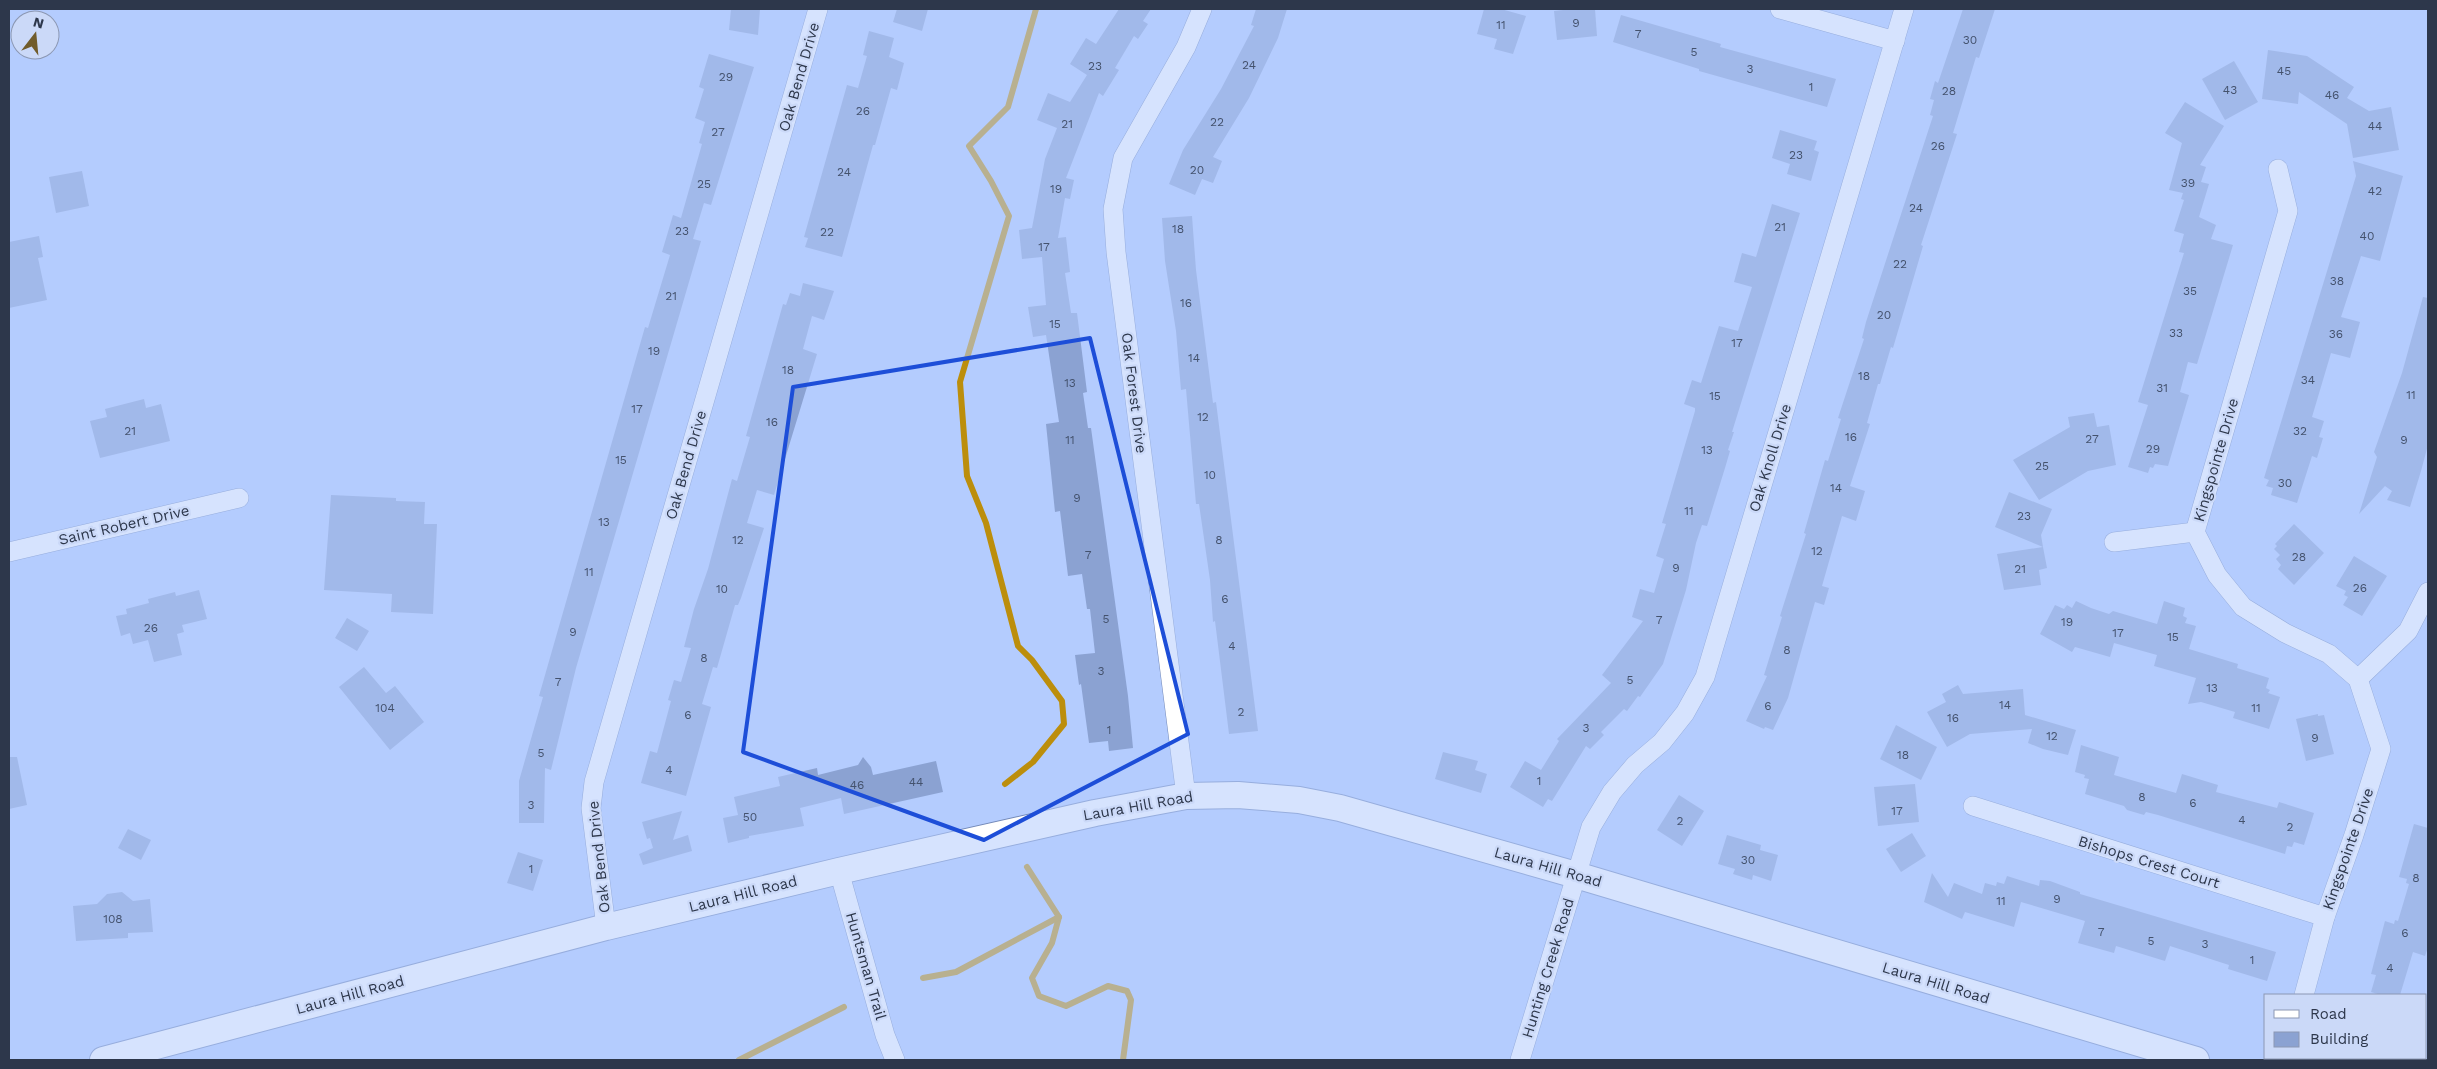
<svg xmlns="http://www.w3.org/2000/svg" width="2437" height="1069" font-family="'Work Sans',sans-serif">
  <rect width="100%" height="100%" fill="#b4ccfe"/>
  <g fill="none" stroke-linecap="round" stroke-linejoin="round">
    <g stroke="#bc8e0c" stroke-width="6">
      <polyline points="1005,784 1033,762 1064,724 1062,701 1032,660 1018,646 986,523 967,476 960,382 1009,216 991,181 969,146 1008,107 1036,9"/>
      <polyline points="1027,867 1059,917 1052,943 1032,978 1039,996 1066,1006 1108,986 1127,991 1131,1000 1123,1060"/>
      <polyline points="923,978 956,972 1059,917"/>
      <polyline points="739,1060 844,1007"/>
    </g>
  </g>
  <g fill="#8ba2d2">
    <polygon points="731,9 760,9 758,35 729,30"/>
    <polygon points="897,9 928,9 922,31 893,22"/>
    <polygon points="1119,9 1151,9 1143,21 1148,24 1138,39 1134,36 1115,68 1119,70 1103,96 1099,93 1066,178 1074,180 1070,199 1065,198 1058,238 1066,237 1070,272 1065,273 1071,313 1077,313 1087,392 1083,393 1088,428 1091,428 1128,696 1133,748 1109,751 1108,741 1089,743 1081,684 1079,685 1075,655 1095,653 1090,609 1087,609 1082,574 1068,576 1060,511 1055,512 1046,424 1059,422 1046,335 1033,337 1028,307 1046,305 1042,257 1022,259 1019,230 1032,228 1045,159 1057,128 1037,120 1048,93 1070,102 1087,75 1070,64 1086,38 1096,44"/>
    <polygon points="1256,9 1287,9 1278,38 1249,98 1213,157 1222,161 1213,183 1202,179 1195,195 1169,184 1183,150 1221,89 1254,26 1251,25"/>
    <polygon points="1484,9 1501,9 1526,16 1513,54 1494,49 1497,39 1477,34"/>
    <polygon points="1572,9 1595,9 1597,36 1557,40 1554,11"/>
    <polygon points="1963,9 1995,9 1979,58 1976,57 1953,133 1957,134 1921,245 1923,246 1893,348 1891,347 1880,384 1878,384 1867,423 1870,424 1850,486 1865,491 1856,521 1842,516 1822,586 1829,588 1824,605 1815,602 1788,698 1773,730 1765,727 1764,729 1746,721 1767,676 1764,675 1782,617 1780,616 1806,534 1804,533 1825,460 1828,461 1841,419 1838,418 1864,339 1862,338 1866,322 1933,116 1930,115 1934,100 1930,99 1935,81 1938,83"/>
    <polygon points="1621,15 1721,44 1720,47 1836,79 1827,107 1699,71 1699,69 1613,42"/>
    <polygon points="869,31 894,38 889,57 904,63 897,90 891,88 875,145 873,145 842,257 805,247 808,238 804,237 847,85 858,88 867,56 863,55"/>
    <polygon points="2268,50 2307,56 2354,87 2347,98 2369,111 2391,107 2399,150 2353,158 2347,124 2299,92 2298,104 2262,99"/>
    <polygon points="709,54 754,67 711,205 704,203 693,239 701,241 576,668 551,770 545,768 544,823 519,823 519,781 543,697 539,696 645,327 648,328 670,255 662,252 673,215 681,218 702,144 699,143 705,122 695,118 704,89 699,87"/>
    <polygon points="2234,61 2258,102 2225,120 2202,79"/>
    <polygon points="2185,102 2224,126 2200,165 2206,167 2201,182 2209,184 2199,217 2216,225 2211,239 2233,245 2197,364 2188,362 2180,392 2189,395 2168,466 2155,464 2153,468 2150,467 2148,473 2128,467 2148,405 2138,402 2184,253 2179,252 2184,234 2174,231 2184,200 2181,199 2183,193 2169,190 2182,143 2165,133"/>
    <polygon points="1780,130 1817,141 1814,150 1819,152 1811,181 1787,174 1790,164 1772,158"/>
    <polygon points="2353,161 2403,176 2380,261 2361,256 2341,317 2360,322 2350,358 2331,353 2312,417 2324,421 2319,437 2323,438 2317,458 2312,456 2297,503 2271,495 2273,488 2266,486 2269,480 2264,478 2356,176"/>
    <polygon points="82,171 89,206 56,213 49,177"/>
    <polygon points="1772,204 1800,213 1732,432 1734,432 1728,450 1730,451 1725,468 1707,526 1702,525 1696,543 1686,590 1663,664 1640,697 1638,696 1627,711 1624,709 1601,732 1604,735 1590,749 1586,746 1552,801 1548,799 1543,807 1510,787 1525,761 1541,770 1559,741 1557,739 1611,683 1602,675 1643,621 1632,617 1640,589 1654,593 1664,559 1656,556 1666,524 1662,523 1695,411 1695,408 1684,404 1692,380 1701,383 1719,326 1738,331 1752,287 1734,282 1742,253 1756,257"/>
    <polygon points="1192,216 1196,270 1213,403 1216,402 1258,731 1229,734 1215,621 1213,622 1210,580 1199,504 1196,504 1186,389 1181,390 1176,331 1165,261 1162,218"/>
    <polygon points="39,236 43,257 38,258 47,300 9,308 9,242"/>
    <polygon points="803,283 834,291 824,320 812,316 803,349 817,354 774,495 757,490 747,523 764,528 741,598 738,605 735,605 717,668 713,667 702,704 711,707 686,796 641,783 650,751 657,753 671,701 668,700 674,680 681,682 691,648 684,647 694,609 708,569 732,479 737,481 750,437 746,436 783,304 786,305 790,293 800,296"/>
    <polygon points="2423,297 2428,298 2428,445 2421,471 2410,507 2387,500 2392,491 2385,486 2359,514 2377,457 2374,452 2402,373"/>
    <polygon points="144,399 146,408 161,404 170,441 100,458 90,421 107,417 105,409"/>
    <polygon points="2094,413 2097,427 2109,425 2116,465 2088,471 2039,500 2013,460 2070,427 2068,417"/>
    <polygon points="2009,492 2052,509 2041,535 2043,547 1995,527"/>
    <polygon points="331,495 396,498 396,501 425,502 424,524 437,524 433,614 391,612 392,594 324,590"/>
    <polygon points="2294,524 2324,553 2294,585 2278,569 2281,565 2276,559 2280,555 2274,549 2277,546 2275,544"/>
    <polygon points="2043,547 2047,568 2039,570 2041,585 2004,590 1997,554"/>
    <polygon points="2354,556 2387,576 2362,616 2343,605 2348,597 2344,595 2346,591 2336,586"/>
    <polygon points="199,590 207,619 182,625 184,632 177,634 182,655 154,662 148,640 133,644 130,633 121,636 116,616 127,614 126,609 149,603 148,599 175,592 176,596"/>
    <polygon points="2076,601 2091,608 2109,614 2113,611 2157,624 2164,601 2185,608 2183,616 2187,618 2185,623 2196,626 2189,649 2238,664 2237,668 2269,678 2266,688 2270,690 2268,693 2280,697 2269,729 2233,718 2235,712 2201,702 2188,704 2196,678 2154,666 2157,655 2114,643 2110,657 2075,647 2072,652 2040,634 2055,605 2064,609 2067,605 2072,608"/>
    <polygon points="347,618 369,631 357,651 335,638"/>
    <polygon points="364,667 386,693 395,686 424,722 390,750 339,687"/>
    <polygon points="1958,685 1963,694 2023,689 2025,715 2076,730 2068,755 2043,749 2028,743 2032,729 1970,734 1947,747 1927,712 1946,702 1942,694"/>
    <polygon points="2318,714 2318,716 2324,715 2334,754 2306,761 2296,719"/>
    <polygon points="1896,725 1937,747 1921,780 1880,759"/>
    <polygon points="2081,745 2119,757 2114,775 2176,793 2182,774 2218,785 2216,792 2277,808 2279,802 2314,813 2304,845 2294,842 2292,847 2287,846 2285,854 2158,815 2146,812 2144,815 2127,810 2124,806 2085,794 2089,779 2084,778 2085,775 2075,772"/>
    <polygon points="1443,752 1478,761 1475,770 1487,774 1481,793 1435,779"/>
    <polygon points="9,757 17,757 27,805 9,809"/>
    <polygon points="863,757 871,767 873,775 936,761 943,792 844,814 841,798 800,808 804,826 749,836 749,838 728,843 723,818 738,815 734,797 780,786 778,777 817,768 818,775 858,765"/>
    <polygon points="1915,784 1919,822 1878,826 1874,787"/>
    <polygon points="1679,795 1704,811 1682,846 1657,830"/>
    <polygon points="682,811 673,840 688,835 692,851 643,865 639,854 653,848 650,838 647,839 642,822"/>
    <polygon points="2414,824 2428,828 2428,947 2425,956 2413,952 2400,995 2381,995 2371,992 2376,975 2371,974 2385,921 2394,924 2395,920 2398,921 2409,884 2406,883 2407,879 2399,877"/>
    <polygon points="128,829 151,840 141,860 118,848"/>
    <polygon points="1912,833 1926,856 1901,872 1886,849"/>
    <polygon points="1727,835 1761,845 1760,850 1778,855 1771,881 1753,875 1752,880 1733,874 1735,869 1718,864"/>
    <polygon points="518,852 543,860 533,891 507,883"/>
    <polygon points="1932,873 1948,897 1954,883 1982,894 1985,883 1996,886 1997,882 2004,884 2007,876 2039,886 2040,880 2050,881 2080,892 2080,894 2276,952 2267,981 2228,969 2229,965 2170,946 2165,961 2116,946 2114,953 2078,943 2085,921 2021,902 2014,927 1965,912 1962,919 1924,902"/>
    <polygon points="122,892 133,901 150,899 153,932 128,933 128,938 76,941 73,906 97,904 107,894"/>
  </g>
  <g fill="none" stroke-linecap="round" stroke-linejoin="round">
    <g stroke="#7389b8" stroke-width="20">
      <g id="street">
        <polyline points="1780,9 1895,41"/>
        <polyline points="2278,169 2288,211 2195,532 2217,575 2243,607 2285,633 2329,654 2358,679 2381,749 2354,835 2325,917 2304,995"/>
        <polyline points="2114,542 2195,532"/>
        <polyline points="9,552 239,498"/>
        <polyline points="2358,679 2408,631 2428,592"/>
        <polyline points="1186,796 1116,252 1113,209 1123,158 1186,47 1202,9"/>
        <polyline points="1973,806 2325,917"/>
        <polyline points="839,871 885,1035 895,1060"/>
        <polyline points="606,927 591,808 594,782 818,9"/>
        <polyline points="1520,1060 1591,827 1612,792 1635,765 1662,742 1685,713 1705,677 1904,9"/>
        <polyline points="2287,1060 2288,1058"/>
      </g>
    </g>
    <g stroke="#7389b8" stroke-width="28">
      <polyline id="secondary" points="103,1060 606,927 839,871 1095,813 1186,796 1238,795 1299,800 1340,808 1576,875 2196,1060"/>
    </g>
    <use href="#street" stroke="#fff" stroke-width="19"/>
    <use href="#secondary" stroke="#fff" stroke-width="26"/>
  </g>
  <path d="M0 0H2437V1069H0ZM1090,338L1188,734L984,840L743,752L793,387Z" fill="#b4ccfe" fill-opacity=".55" fill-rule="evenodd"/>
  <path fill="none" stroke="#1d4ed8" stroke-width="4" stroke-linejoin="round" d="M1090,338L1188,734L984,840L743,752L793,387Z"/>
  <g text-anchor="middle" stroke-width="4.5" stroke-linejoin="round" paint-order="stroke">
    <g font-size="12" fill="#44526d">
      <text x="1576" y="27">9</text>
      <text x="1501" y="29">11</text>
      <text x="1638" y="38">7</text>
      <text x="1970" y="44">30</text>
      <text x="1694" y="56">5</text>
      <text x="1249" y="69">24</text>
      <text x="1095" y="70">23</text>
      <text x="1750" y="73">3</text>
      <text x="2284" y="75">45</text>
      <text x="726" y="81">29</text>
      <text x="1811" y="91">1</text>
      <text x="2230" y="94">43</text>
      <text x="1949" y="95">28</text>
      <text x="2332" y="99">46</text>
      <text x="863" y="115">26</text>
      <text x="1217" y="126">22</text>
      <text x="1067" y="128">21</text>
      <text x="2375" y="130">44</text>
      <text x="718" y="136">27</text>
      <text x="1938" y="150">26</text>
      <text x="1796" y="159">23</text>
      <text x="1197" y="174">20</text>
      <text x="844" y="176">24</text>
      <text x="2188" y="187">39</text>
      <text x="704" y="188">25</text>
      <text x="1056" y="193">19</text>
      <text x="2375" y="195">42</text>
      <text x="1916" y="212">24</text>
      <text x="1780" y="231">21</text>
      <text x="1178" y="233">18</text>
      <text x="682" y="235">23</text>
      <text x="827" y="236">22</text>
      <text x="2367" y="240">40</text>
      <text x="1044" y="251">17</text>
      <text x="1900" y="268">22</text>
      <text x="2337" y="285">38</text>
      <text x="2190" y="295">35</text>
      <text x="671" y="300">21</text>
      <text x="1186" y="307">16</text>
      <text x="1884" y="319">20</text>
      <text x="1055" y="328">15</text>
      <text x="2176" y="337">33</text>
      <text x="2336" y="338">36</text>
      <text x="1737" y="347">17</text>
      <text x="654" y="355">19</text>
      <text x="1194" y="362">14</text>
      <text x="788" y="374">18</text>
      <text x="1864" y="380">18</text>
      <text x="2308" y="384">34</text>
      <text x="1070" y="387">13</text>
      <text x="2162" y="392">31</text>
      <text x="2411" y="399">11</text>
      <text x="1715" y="400">15</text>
      <text x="637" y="413">17</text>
      <text x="1203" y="421">12</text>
      <text x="772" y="426">16</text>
      <text x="130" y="435">21</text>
      <text x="2300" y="435">32</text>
      <text x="1851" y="441">16</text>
      <text x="2092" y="443">27</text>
      <text x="1070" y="444">11</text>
      <text x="2404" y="444">9</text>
      <text x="2153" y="453">29</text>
      <text x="1707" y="454">13</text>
      <text x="621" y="464">15</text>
      <text x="2042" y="470">25</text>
      <text x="1210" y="479">10</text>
      <text x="2285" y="487">30</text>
      <text x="1836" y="492">14</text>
      <text x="1077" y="502">9</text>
      <text x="1689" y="515">11</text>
      <text x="2024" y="520">23</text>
      <text x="604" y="526">13</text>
      <text x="738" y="544">12</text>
      <text x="1219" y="544">8</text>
      <text x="1817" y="555">12</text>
      <text x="1088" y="559">7</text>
      <text x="2299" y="561">28</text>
      <text x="1676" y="572">9</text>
      <text x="2020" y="573">21</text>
      <text x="589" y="576">11</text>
      <text x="2360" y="592">26</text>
      <text x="722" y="593">10</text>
      <text x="1225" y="603">6</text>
      <text x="1106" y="623">5</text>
      <text x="1659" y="624">7</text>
      <text x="2067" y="626">19</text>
      <text x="151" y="632">26</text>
      <text x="573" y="636">9</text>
      <text x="2118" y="637">17</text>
      <text x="2173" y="641">15</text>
      <text x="1232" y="650">4</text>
      <text x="1787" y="654">8</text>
      <text x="704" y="662">8</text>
      <text x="1101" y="675">3</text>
      <text x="1630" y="684">5</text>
      <text x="558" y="686">7</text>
      <text x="2212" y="692">13</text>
      <text x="2005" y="709">14</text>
      <text x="1768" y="710">6</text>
      <text x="385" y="712">104</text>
      <text x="2256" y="712">11</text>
      <text x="1241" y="716">2</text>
      <text x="688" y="719">6</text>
      <text x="1953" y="722">16</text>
      <text x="1586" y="732">3</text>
      <text x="1109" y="734">1</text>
      <text x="2052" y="740">12</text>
      <text x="2315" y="742">9</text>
      <text x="541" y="757">5</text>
      <text x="1903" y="759">18</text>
      <text x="669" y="774">4</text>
      <text x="1539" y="785">1</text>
      <text x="916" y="786">44</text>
      <text x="857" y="789">46</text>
      <text x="2142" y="801">8</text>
      <text x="2193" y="807">6</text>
      <text x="531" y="809">3</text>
      <text x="1897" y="815">17</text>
      <text x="750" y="821">50</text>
      <text x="2242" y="824">4</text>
      <text x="1680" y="825">2</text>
      <text x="2290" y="831">2</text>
      <text x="1748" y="864">30</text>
      <text x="531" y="873">1</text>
      <text x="2416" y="882">8</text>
      <text x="2057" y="903">9</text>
      <text x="2001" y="905">11</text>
      <text x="113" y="923">108</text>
      <text x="2101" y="936">7</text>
      <text x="2405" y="937">6</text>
      <text x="2151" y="945">5</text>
      <text x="2205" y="948">3</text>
      <text x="2252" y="964">1</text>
      <text x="2390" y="972">4</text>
    </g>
    <g font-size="15" fill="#2d374b" stroke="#cbd9f8">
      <text transform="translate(799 77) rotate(-74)" y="5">Oak Bend Drive</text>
      <text transform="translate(1134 393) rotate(83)" y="5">Oak Forest Drive</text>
      <text transform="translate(1770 458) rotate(-73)" y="5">Oak Knoll Drive</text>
      <text transform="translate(2216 460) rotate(-74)" y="5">Kingspointe Drive</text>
      <text transform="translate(686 465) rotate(-74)" y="5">Oak Bend Drive</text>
      <text transform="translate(124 525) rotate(-13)" y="5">Saint Robert Drive</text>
      <text transform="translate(1138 806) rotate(-10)" y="5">Laura Hill Road</text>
      <text transform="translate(2348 849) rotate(-71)" y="5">Kingspointe Drive</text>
      <text transform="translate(599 857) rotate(-96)" y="5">Oak Bend Drive</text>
      <text transform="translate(2149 862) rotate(17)" y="5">Bishops Crest Court</text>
      <text transform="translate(1548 867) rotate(16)" y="5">Laura Hill Road</text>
      <text transform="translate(743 894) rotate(-14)" y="5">Laura Hill Road</text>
      <text transform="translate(866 966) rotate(74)" y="5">Huntsman Trail</text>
      <text transform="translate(1548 968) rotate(-73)" y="5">Hunting Creek Road</text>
      <text transform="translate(1936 983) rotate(17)" y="5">Laura Hill Road</text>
      <text transform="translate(350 995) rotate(-15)" y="5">Laura Hill Road</text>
    </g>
  </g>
  <rect width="2437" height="1069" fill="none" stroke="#2d374b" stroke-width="20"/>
  <rect x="2264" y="994" width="162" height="65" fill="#cbd9f8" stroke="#8c98b3"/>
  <rect x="2274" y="1010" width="25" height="8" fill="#ffffff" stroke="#8c98b3"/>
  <text x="2310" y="1019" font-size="15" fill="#2d374b">Road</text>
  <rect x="2274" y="1032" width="25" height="15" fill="#8ba2d2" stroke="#8c98b3"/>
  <text x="2310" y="1044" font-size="15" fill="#2d374b">Building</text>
  <g transform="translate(35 35) rotate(16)"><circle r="24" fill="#cbd9f8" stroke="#8c98b3"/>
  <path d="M0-4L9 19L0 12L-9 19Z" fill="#715c2b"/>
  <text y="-8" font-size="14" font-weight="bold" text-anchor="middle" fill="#2d374b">N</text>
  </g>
</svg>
